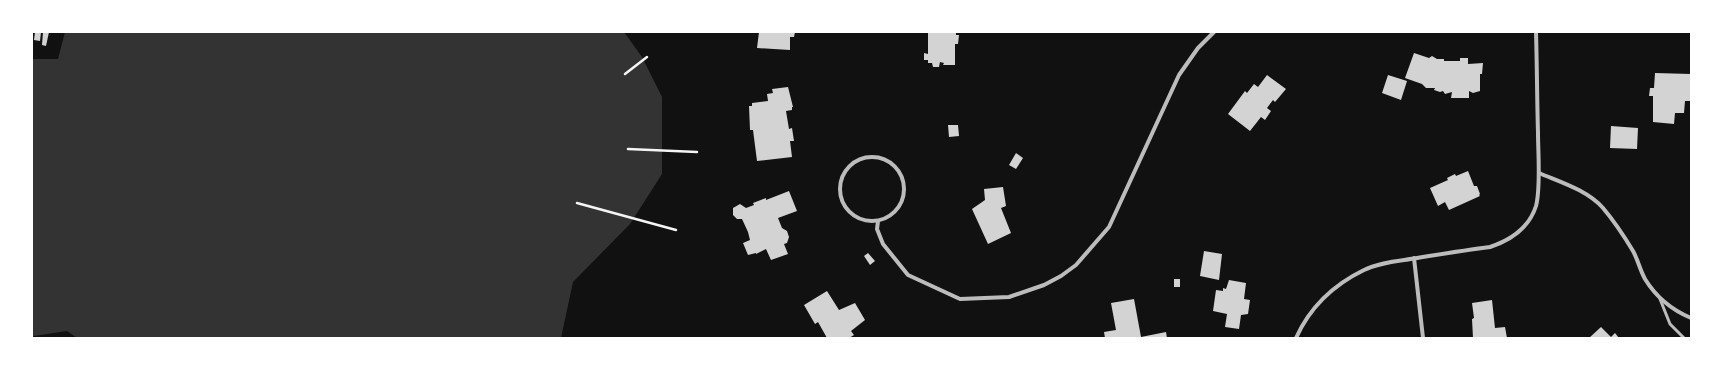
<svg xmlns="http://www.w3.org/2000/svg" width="1723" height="370" font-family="Overpass,sans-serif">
  <rect width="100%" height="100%" fill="#111"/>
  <polygon fill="#333" points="65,32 624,32 642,57 662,97 662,174 630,224 573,282 561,338 77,338 67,331 34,336 32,338 32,59 58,59"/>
  <g fill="#d3d3d3">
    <polygon points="35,32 41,32 40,41 34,40"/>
    <polygon points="43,32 49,32 46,46 42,45"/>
    <polygon points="759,32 795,32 794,37 790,37 790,50 757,48"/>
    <polygon points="928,32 956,32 956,35 959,35 958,44 955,44 955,65 943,65 944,63 940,62 939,67 933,67 932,63 928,63 928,60 924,60 924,53 928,54"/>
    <polygon points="1414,53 1429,58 1432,56 1437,59 1444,59 1444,61 1460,61 1460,58 1468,58 1468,64 1483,63 1482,74 1480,74 1480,91 1473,93 1469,91 1469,98 1451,98 1452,92 1445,94 1443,91 1440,92 1434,90 1435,88 1426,88 1422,84 1405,78"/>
    <polygon points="1655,73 1691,74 1691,101 1685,101 1684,113 1675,113 1674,124 1653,122 1653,96 1649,96 1650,88 1654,88"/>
    <polygon points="1267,75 1286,89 1275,102 1273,100 1267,108 1271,111 1265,120 1261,117 1250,131 1228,114 1245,91 1247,93 1254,84 1258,87"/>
    <polygon points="1388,75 1407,81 1401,100 1382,93"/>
    <polygon points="788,87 793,107 792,107 792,110 786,111 789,129 792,128 794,141 790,141 792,157 757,161 753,130 750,130 749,106 752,106 752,103 768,101 767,94 773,93 772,89"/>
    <polygon points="948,125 958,125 959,136 949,137"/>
    <polygon points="1611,126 1638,128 1637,149 1610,148"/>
    <polygon points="1016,153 1023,158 1016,169 1009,165"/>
    <polygon points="1468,171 1474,186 1477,186 1480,194 1479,195 1480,196 1449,210 1445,202 1438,206 1430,188 1448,180 1447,178 1455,174 1456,176"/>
    <polygon points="1003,187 1006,206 1001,208 1011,233 988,244 972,209 985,200 984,189"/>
    <polygon points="789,191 797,211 778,218 782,228 787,231 789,237 787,243 784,244 788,254 771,260 766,249 756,254 756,253 748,255 743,243 750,240 748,232 742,219 737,219 733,215 733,208 740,204 746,208 754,205 753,203 766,198 766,200"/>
    <polygon points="1204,251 1222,254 1219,280 1200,276"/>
    <polygon points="868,253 875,261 870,265 864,256"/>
    <rect x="1174" y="279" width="6" height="8"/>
    <polygon points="1229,280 1246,283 1244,299 1250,300 1248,314 1241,315 1239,329 1225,327 1227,314 1213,311 1216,290 1223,291 1223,288 1226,289"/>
    <polygon points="827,291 839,310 855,303 865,320 851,331 854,335 849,338 827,338 818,322 815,324 804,305"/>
    <polygon points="1134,299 1141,337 1166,332 1167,338 1105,338 1104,332 1116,330 1111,303"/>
    <polygon points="1492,300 1495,328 1505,327 1507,338 1473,338 1472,319 1474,318 1472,303"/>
    <polygon points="1601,327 1611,337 1615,333 1619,338 1589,338"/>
  </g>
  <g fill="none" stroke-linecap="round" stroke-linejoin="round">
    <g stroke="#f5f5f5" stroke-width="2.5">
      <polyline points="625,74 647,57"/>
      <polyline points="628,149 697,152"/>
      <polyline points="577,203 676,230"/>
    </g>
    <polyline stroke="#bcbcbc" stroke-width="3" points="1660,299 1670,324 1684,338"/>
    <g stroke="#bcbcbc" stroke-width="4">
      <circle cx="872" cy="189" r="32"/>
      <path d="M1539,173C1560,182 1587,190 1603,208C1614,221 1624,236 1633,251C1638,260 1640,270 1645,279C1656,297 1672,310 1691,318"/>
      <polyline points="878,221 877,229 883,244 908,275 960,299 1009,297 1044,285 1061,276 1076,265 1109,227 1179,75 1198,48 1214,32"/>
      <polyline points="1414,258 1423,338"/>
      <path d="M1296,338C1310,307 1333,285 1364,270C1380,262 1400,261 1417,258C1442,254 1466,250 1490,247C1511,240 1529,228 1536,206C1541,187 1538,153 1538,133C1537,99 1537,66 1536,32"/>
    </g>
  </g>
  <rect width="1723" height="370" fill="none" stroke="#ffffff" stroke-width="66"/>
</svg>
